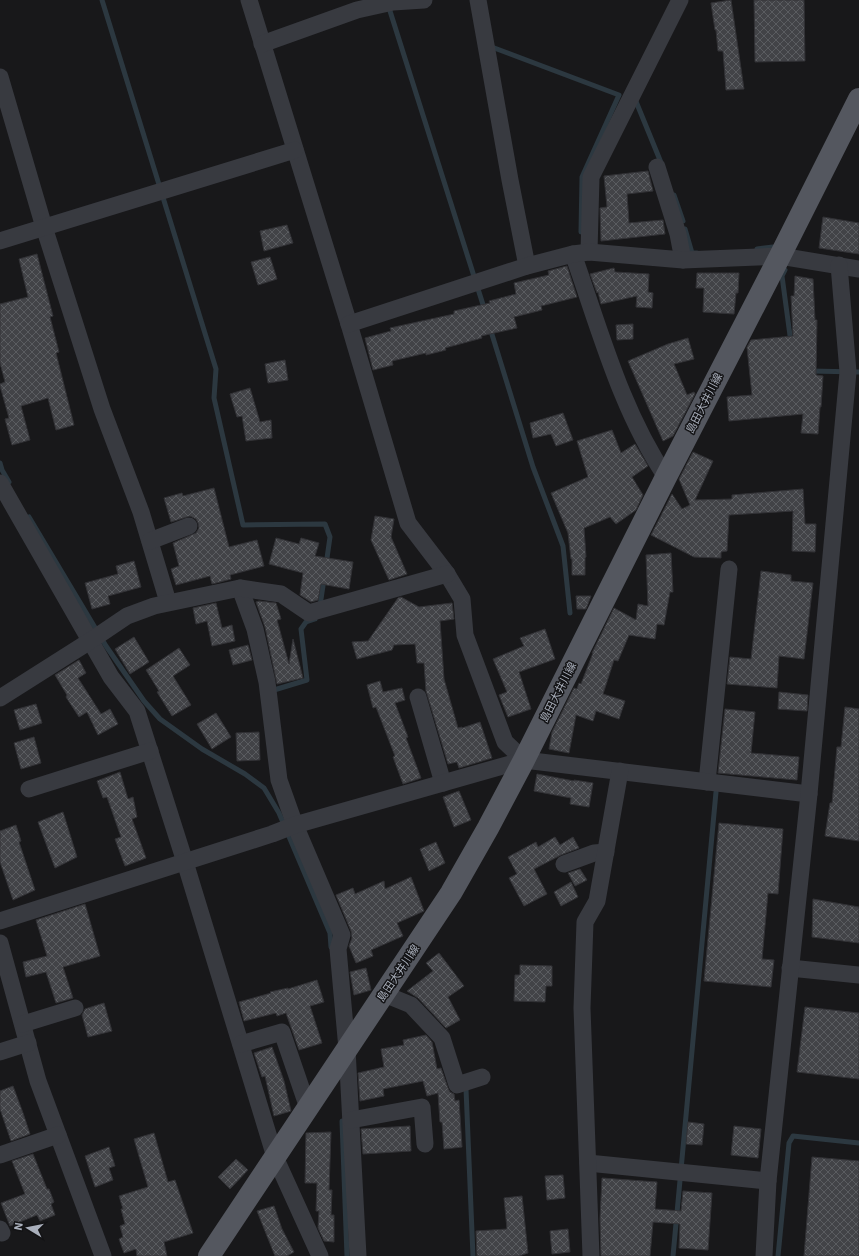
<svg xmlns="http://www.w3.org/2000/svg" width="859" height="1256" font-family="'IBM Plex Sans','Noto Sans JP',sans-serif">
  <defs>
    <pattern id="building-cross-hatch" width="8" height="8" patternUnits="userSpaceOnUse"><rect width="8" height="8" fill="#424347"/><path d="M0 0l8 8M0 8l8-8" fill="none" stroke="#5a5c60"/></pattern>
  </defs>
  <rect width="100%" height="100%" fill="#18181a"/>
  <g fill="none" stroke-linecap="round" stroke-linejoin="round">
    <g stroke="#2c3840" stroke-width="5">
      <polyline points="102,0 216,369 214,398 243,525 325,524 330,537 326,565"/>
      <polyline points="390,11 485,311"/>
      <polyline points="489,46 619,95 582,177 581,232"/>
      <polyline points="635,99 662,165"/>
      <polyline points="674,195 683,221"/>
      <polyline points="685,229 692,253 697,253"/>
      <polyline points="757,249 773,247"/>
      <polyline points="785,270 782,276 791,343"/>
      <polyline points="490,328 533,467 563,546 570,613"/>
      <polyline points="810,371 859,372"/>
      <polyline points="0,463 2,470 9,482"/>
      <polyline points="29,517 106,646 144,701 160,719 202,749 245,774 264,788 279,813 330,933 331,947"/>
      <polyline points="320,606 324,579"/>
      <polyline points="274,690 307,680 301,629 306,622 315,619"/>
      <polyline points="466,1089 473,1256"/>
      <polyline points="342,1121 347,1256"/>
      <polyline points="673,1256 716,792"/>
      <polyline points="778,1256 789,1143 793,1136 859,1143"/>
    </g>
  </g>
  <g fill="url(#building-cross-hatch)" stroke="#323236">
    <polygon points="731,0 744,89 726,90 723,51 718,51 716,30 715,30 711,3"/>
    <polygon points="754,0 804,0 805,61 755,62"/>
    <polygon points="648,171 653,191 627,194 629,223 663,220 665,234 601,241 600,208 607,207 604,176"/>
    <polygon points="823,217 859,223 859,254 819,248"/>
    <polygon points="287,225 293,243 264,251 260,231"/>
    <polygon points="37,254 53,316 50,317 59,352 56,353 74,425 56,430 48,398 21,406 30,440 12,445 5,419 9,418 0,386 0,384 5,382 0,363 0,304 28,297 19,259"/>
    <polygon points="270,257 277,279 258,285 251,262"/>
    <polygon points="567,266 577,297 541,306 542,310 514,317 517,328 481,336 482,338 445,348 446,350 426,355 426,353 392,361 393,365 373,370 365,338 391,331 390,328 454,314 454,311 490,303 489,301 516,294 514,283 549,275 548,271"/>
    <polygon points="614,268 615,272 649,274 648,292 653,293 652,308 636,307 637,296 601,304 598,292 597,293 590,274"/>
    <polygon points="697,273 739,273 738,293 736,293 734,314 703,312 704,288 696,288"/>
    <polygon points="795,276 813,279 815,320 817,320 816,375 823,376 821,407 820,407 818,434 801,433 803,414 729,421 727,397 752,395 747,347 751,340 793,336 791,296 794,296"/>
    <polygon points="633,324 633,339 617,340 616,325"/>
    <polygon points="688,338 694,359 674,364 687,395 694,392 695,394 673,436 663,441 628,361 668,344"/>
    <polygon points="285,360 288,380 268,383 265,364"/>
    <polygon points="250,388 260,422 271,420 272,438 246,441 242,416 237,417 230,394"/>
    <polygon points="563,413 573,440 556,446 551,434 533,438 530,423"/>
    <polygon points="612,430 621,453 635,444 648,466 632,477 643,495 636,510 616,524 610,517 584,528 586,557 585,558 585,575 572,575 572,559 571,559 568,533 551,493 588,477 577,441"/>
    <polygon points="693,452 713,461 695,500 732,499 732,495 803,489 805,524 816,524 815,552 792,551 793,511 729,515 727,551 721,552 721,558 694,557 651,535 672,494 682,509 690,505 679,479"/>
    <polygon points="214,488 229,547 257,540 264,566 230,575 231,579 220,582 212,584 210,576 176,585 171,569 179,566 173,543 196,533 199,528 198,523 196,519 190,516 171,522 164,498 182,493 183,496"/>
    <polygon points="375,516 394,519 391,537 407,574 389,580 371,540"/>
    <polygon points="276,538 299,544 301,538 319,543 315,556 353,562 349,589 321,584 318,600 311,602 300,595 303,573 269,564"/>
    <polygon points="671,553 673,592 670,592 664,625 657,624 655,639 629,635 618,661 614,660 603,694 625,701 619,719 596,711 593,721 576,715 569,753 549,749 552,732 574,688 577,689 579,683 581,684 593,653 592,653 614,608 636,620 638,604 648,606 646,555"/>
    <polygon points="134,561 141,587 108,596 110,604 92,609 85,583 118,574 116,566"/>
    <polygon points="761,571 791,575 791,581 813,583 804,659 779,656 777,688 727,684 730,657 751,659"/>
    <polygon points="576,596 591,596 586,609 577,609"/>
    <polygon points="401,597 419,607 452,603 454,619 440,621 444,679 458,728 462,727 462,728 480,722 492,758 459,768 457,762 448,764 426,691 424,663 417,663 415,644 394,645 392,650 357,659 352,642 368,641 398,598"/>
    <polygon points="259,601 276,603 281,619 277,620 289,664 293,639 303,678 277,684 265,627 256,602"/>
    <polygon points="216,603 222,628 232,625 235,641 212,646 207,621 196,624 193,608"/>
    <polygon points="545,629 555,659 519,672 531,709 508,717 499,695 507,692 493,659 524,646 520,638"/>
    <polygon points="134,637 149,662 130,674 115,649"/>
    <polygon points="248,645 252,660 233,665 229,650"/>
    <polygon points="179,648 190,665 173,676 191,705 172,716 157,692 159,691 146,670"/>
    <polygon points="79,660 86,673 78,678 101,714 110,709 118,724 98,735 87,712 79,717 66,697 67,695 55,675"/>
    <polygon points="380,681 383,692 402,688 405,700 395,703 408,737 406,738 421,778 403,784 393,757 395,756 376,707 373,708 367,685"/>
    <polygon points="779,692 808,695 807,711 778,709"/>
    <polygon points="36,704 42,723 20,730 14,710"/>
    <polygon points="845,707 859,709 859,841 825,836 830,803 832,803 837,747 841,747"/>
    <polygon points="725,709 755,712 751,753 799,757 797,780 718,773"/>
    <polygon points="216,713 231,737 212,749 197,724"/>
    <polygon points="259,732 260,760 237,761 236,733"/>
    <polygon points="34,737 41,763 21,769 14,743"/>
    <polygon points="120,772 128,799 133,797 137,817 132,819 146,858 125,866 115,839 121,837 107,797 103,798 97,781"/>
    <polygon points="537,774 574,781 574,780 593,783 589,807 570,804 571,798 534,791"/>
    <polygon points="459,791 471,820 454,827 443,797"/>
    <polygon points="63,812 77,857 55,868 38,822"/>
    <polygon points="719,823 783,829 778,894 768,893 762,959 774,960 771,987 704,981"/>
    <polygon points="16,825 21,841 19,842 35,890 13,900 0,862 0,831"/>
    <polygon points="555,837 560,845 573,837 579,848 561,855 534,869 547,894 524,906 509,878 517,874 508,857 536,842 538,847"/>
    <polygon points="436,842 445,863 429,871 420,849"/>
    <polygon points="580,869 587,880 575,886 568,873"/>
    <polygon points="411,877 424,911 397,923 403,936 371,950 373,956 356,963 349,946 352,938 351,931 336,895 353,888 355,894 384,881 385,889"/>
    <polygon points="571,882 578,897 561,906 554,892"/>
    <polygon points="813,899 859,907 859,943 812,937"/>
    <polygon points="85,904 100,956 63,967 73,998 56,1003 46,972 26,977 23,962 47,956 36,920"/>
    <polygon points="439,953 464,986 448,997 460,1020 446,1028 418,998 407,991 433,971 426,963"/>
    <polygon points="520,965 552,966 552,986 546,986 545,1002 514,1001 515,975 520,975"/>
    <polygon points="366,968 371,990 354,995 350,972"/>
    <polygon points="317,980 324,1002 310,1006 322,1043 299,1050 286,1013 277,1016 276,1013 244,1021 239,1002 271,993 270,992 288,988 288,989"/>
    <polygon points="104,1003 112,1031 88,1037 82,1015 85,1009"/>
    <polygon points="805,1007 859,1013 859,1079 797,1072"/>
    <polygon points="426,1035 432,1042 437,1069 441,1068 448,1088 450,1092 454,1094 455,1101 459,1100 462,1147 444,1149 442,1122 440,1122 438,1093 427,1096 423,1081 383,1089 384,1096 360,1101 358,1073 384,1067 381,1049 404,1045 403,1040"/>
    <polygon points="272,1047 284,1081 291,1111 274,1116 265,1076 262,1077 254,1053"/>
    <polygon points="13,1086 23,1113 30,1134 11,1141 0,1109 0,1091"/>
    <polygon points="688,1122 704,1124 702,1145 686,1144"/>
    <polygon points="410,1126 411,1151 363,1154 361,1129"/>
    <polygon points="734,1126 761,1129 758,1158 731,1155"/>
    <polygon points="331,1132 329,1190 332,1190 331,1215 334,1215 334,1242 324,1241 318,1228 319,1211 316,1211 317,1183 305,1183 306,1133"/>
    <polygon points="154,1133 168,1182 175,1180 193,1233 164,1242 167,1256 137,1256 136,1249 124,1253 119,1239 123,1237 120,1226 125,1224 121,1209 123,1209 119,1196 148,1187 134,1139"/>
    <polygon points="109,1147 115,1166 109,1168 113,1180 95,1187 85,1156"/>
    <polygon points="33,1154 47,1189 49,1189 54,1202 51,1204 55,1215 40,1221 37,1215 10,1226 1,1203 25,1194 12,1161"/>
    <polygon points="812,1157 859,1161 859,1256 804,1256"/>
    <polygon points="236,1159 248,1170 230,1189 218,1177"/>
    <polygon points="563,1175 565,1198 547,1200 545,1176"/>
    <polygon points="602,1178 657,1182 655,1209 681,1211 683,1191 712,1193 708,1250 679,1248 680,1224 653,1222 650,1256 601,1256 600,1219"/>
    <polygon points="522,1196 528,1253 519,1256 477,1256 476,1231 507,1229 504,1198"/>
    <polygon points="274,1206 282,1229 294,1252 287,1256 275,1256 257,1211"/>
    <polygon points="568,1229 570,1252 552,1254 550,1231"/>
  </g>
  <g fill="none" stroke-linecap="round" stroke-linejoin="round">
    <g stroke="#383a40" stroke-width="17">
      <polyline points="249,0 349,324 408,523 447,574 462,599 465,635 505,742 524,760"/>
      <polyline points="478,0 510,180 527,266"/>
      <polyline points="262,44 357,10 393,2 424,0"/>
      <polyline points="0,77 44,227 102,409 141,512 168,602"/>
      <polyline points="657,167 678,234 683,260"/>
      <polyline points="0,241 295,150"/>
      <polyline points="589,252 591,177 680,0"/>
      <path d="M573,254C600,330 621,410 666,477"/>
      <polyline points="349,324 527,266 573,254 589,252 683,260 780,256 859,269"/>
      <polyline points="0,483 111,677 137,711 185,862 275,1157 320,1256"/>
      <polyline points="150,541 189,526"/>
      <polyline points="240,588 255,629 267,682 279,780 295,825 342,935 338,949 347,1049 358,1256"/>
      <polyline points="418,697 443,783"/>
      <polyline points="0,698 90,641 127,616 154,606 240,588 281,594 309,613 447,574"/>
      <polyline points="707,782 729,569"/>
      <polyline points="29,789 150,751"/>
      <polyline points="564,864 594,853 606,852"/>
      <polyline points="0,921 272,834 295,825 524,760 809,794"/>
      <polyline points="0,943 38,1081 103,1256"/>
      <polyline points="790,968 859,975"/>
      <polyline points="384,994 411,1005 442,1038 457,1085 482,1077"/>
      <polyline points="23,1024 75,1008"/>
      <polyline points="241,1044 282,1032 308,1108"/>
      <polyline points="0,1052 28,1043"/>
      <polyline points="351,1120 422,1107 425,1144"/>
      <polyline points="0,1155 58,1135"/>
      <polyline points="588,1163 768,1181"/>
      <polyline points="0,1229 2,1233"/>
      <polyline points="591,1256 582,1008 585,922 597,901 620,771"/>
      <polyline points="764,1256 768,1181 809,794 848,372 839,265"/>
    </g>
    <polyline stroke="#54575f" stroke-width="22" points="209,1256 451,893 488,828 524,760 666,477 780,256 859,99"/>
  </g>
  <g text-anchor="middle" stroke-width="3" stroke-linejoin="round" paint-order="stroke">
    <g font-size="11" fill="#a9afbb" stroke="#131315">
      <text transform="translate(704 403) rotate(-63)" y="4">島田大井川線</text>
      <text transform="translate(558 692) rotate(-63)" y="4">島田大井川線</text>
      <text transform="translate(398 973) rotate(-56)" y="4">島田大井川線</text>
    </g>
  </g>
  <g transform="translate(28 1228) rotate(280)" stroke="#131315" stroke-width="3" paint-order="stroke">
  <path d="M0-3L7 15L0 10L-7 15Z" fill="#a9afbb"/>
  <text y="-6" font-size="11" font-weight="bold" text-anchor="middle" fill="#a9afbb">N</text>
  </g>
</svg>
